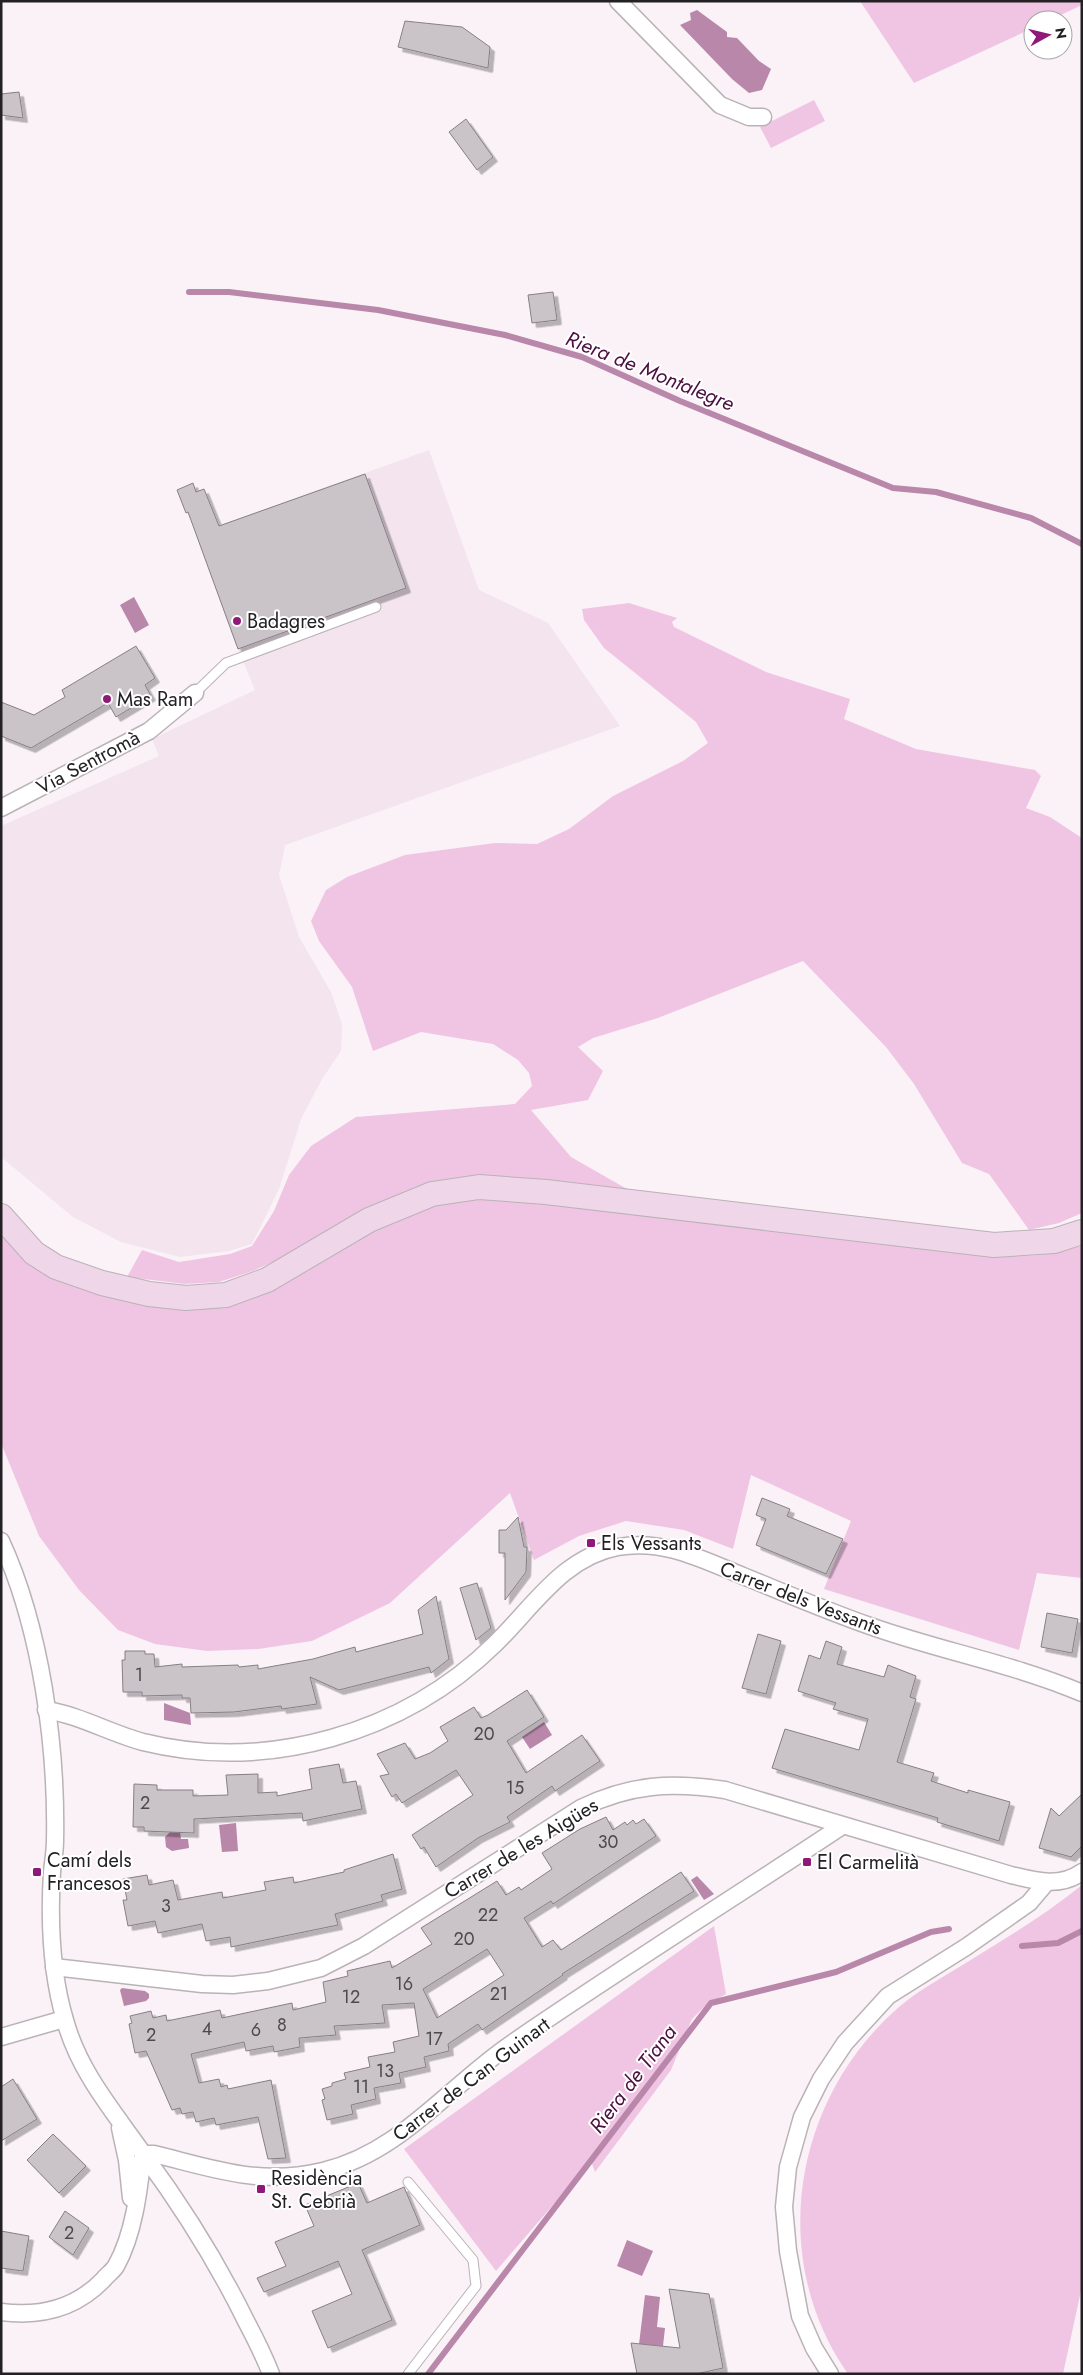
<svg xmlns="http://www.w3.org/2000/svg" width="1083" height="2375" font-family="Jost,sans-serif">
  <defs>
    <filter id="shadow"><feDropShadow dx="4.5" dy="4.5" stdDeviation="0" flood-color="#0004"/></filter>
  </defs>
  <rect width="100%" height="100%" fill="#faf2f7"/>
  <polygon fill="#f3e4ee" points="429,450 479,590 548,623 620,726 285,845 279,875 299,937 331,992 342,1024 341,1051 322,1079 301,1119 279,1189 252,1244 229,1251 180,1257 121,1242 73,1217 1,1157 1,826 159,756 152,739 255,690 238,649 196,534"/>
  <g fill="#f0c5e3">
    <polygon points="860,1 1082,1 1082,5 1050,20 1033,20 1033,28 914,83"/>
    <polygon points="814,100 825,121 771,148 760,127"/>
    <polygon points="629,603 677,618 672,622 674,627 766,672 850,699 844,719 916,749 1035,770 1041,776 1026,808 1050,817 1082,838 1082,1213 1059,1223 1029,1230 989,1174 962,1163 914,1084 886,1047 803,961 658,1018 593,1038 578,1047 603,1071 588,1100 531,1110 571,1157 634,1193 440,1182 413,1188 381,1203 314,1243 253,1271 219,1282 185,1284 127,1277 142,1250 179,1262 230,1254 252,1246 274,1211 289,1175 311,1146 356,1117 515,1104 532,1086 529,1073 518,1060 493,1044 421,1032 373,1051 352,987 319,941 311,921 326,890 347,877 405,855 495,843 537,844 569,829 613,796 683,761 708,743 696,722 604,648 584,620 582,609"/>
    <polygon points="502,1199 898,1246 1002,1256 1041,1255 1082,1246 1082,1578 1037,1573 1019,1650 824,1589 851,1521 751,1475 733,1549 684,1530 626,1521 579,1536 534,1560 510,1493 390,1603 312,1641 258,1649 207,1651 155,1644 118,1630 79,1590 39,1536 1,1443 1,1231 24,1256 175,1304 341,1247 397,1219 430,1207 470,1200"/>
    <path d="M1082,1885V2286L1063,2374H848C766,2257 794,2098 899,2007C920,1989 945,1976 969,1961C1008,1937 1046,1914 1082,1885Z"/>
    <polygon points="714,1926 726,1994 705,2006 692,2019 671,2070 595,2172 591,2161 496,2271 404,2149"/>
  </g>
  <g fill="#b887aa">
    <polygon points="697,10 727,32 727,37 737,38 759,61 771,69 762,90 749,93 732,79 680,25 691,20 690,13"/>
    <polygon points="134,597 149,625 135,633 120,605"/>
    <polygon points="164,1703 190,1713 191,1725 164,1720"/>
    <polygon points="544,1722 552,1735 530,1749 522,1737"/>
    <polygon points="236,1823 238,1851 222,1852 219,1825"/>
    <polygon points="178,1831 180,1832 181,1839 188,1839 189,1848 172,1851 166,1847 165,1837 170,1832"/>
    <polygon points="697,1876 714,1894 704,1900 691,1880"/>
    <polygon points="122,1988 145,1991 149,1994 149,1998 146,2001 124,2006 120,1990"/>
    <polygon points="627,2240 653,2251 642,2276 617,2266"/>
    <polygon points="645,2295 660,2297 657,2327 665,2328 663,2346 639,2344"/>
  </g>
  <g fill="none" stroke-linecap="round" stroke-linejoin="round">
    <g stroke="#b887aa" stroke-width="6">
      <polyline points="189,292 229,292 378,310 505,335 582,357 680,401 893,488 936,492 1031,518 1082,544"/>
      <polyline points="1022,1946 1058,1943 1082,1931"/>
      <polyline points="428,2374 711,2003 836,1972 931,1932 949,1929"/>
    </g>
  </g>
  <g fill="#cac3c8" stroke="#867f84" fill-rule="evenodd" filter="url(#shadow)">
    <polygon points="405,21 462,27 490,47 488,68 398,47"/>
    <polygon points="19,92 23,118 1,115 1,94"/>
    <polygon points="466,119 493,157 477,170 449,132"/>
    <polygon points="553,292 557,320 532,323 528,295"/>
    <polygon points="365,474 406,588 238,649 188,512 186,513 177,490 193,483 196,492 204,489 219,526"/>
    <polygon points="136,646 155,678 145,685 151,696 116,717 108,703 31,748 1,736 1,702 34,715 65,697 62,690"/>
    <polygon points="762,1498 790,1509 787,1516 843,1539 826,1574 756,1545 766,1519 756,1515"/>
    <polygon points="518,1517 524,1547 527,1547 526,1572 505,1600 505,1553 499,1553 499,1530 506,1530"/>
    <polygon points="477,1583 491,1628 476,1640 460,1588"/>
    <polygon points="436,1596 449,1659 431,1673 429,1667 339,1690 310,1677 317,1704 282,1709 281,1706 234,1712 191,1713 190,1698 182,1698 182,1695 142,1696 142,1692 123,1692 122,1660 125,1660 125,1651 145,1651 145,1654 154,1654 155,1667 182,1664 182,1667 238,1665 239,1667 258,1665 258,1669 313,1659 355,1647 356,1652 423,1634 418,1610"/>
    <polygon points="1047,1613 1078,1619 1072,1653 1041,1647"/>
    <polygon points="758,1634 781,1641 766,1694 742,1688"/>
    <polygon points="826,1641 842,1647 837,1664 884,1677 888,1665 916,1676 910,1697 916,1699 897,1762 934,1773 931,1781 968,1793 968,1790 1010,1802 999,1841 937,1822 938,1818 772,1768 785,1729 859,1750 868,1719 833,1709 836,1703 798,1691 809,1655 820,1659"/>
    <polygon points="527,1690 544,1717 507,1741 526,1773 582,1735 600,1761 555,1791 552,1786 507,1817 510,1822 478,1838 436,1867 424,1847 421,1849 412,1835 473,1795 456,1770 402,1803 396,1794 392,1797 380,1776 389,1774 377,1754 405,1743 415,1759 430,1753 448,1741 440,1727 474,1707 481,1718 488,1715"/>
    <polygon points="339,1764 343,1783 356,1781 362,1809 303,1821 302,1813 194,1819 194,1833 144,1831 144,1827 133,1827 134,1784 157,1785 157,1790 193,1790 193,1796 228,1795 226,1775 258,1774 258,1793 277,1792 277,1796 312,1789 309,1769"/>
    <polygon points="1082,1794 1082,1846 1071,1857 1039,1848 1051,1808 1059,1816"/>
    <path d="M606,1817L613,1830L625,1822L627,1825L633,1820L636,1824L644,1819L656,1836L553,1904L551,1901L524,1918L542,1947L553,1940L561,1950L681,1872L694,1891L562,1974L563,1975L482,2030L478,2024L448,2044L449,2051L424,2057L426,2067L399,2073L401,2083L374,2088L376,2099L351,2105L353,2114L327,2120L322,2100L325,2099L322,2089L332,2086V2083L346,2079L344,2073L370,2067L368,2057L395,2052L393,2042L419,2036L414,2003L382,2005L385,2023L334,2026L336,2035L299,2038L300,2047L274,2052L273,2046L246,2051L244,2042L191,2054L199,2083L219,2079L221,2087L227,2085L228,2089L271,2080L286,2158L268,2159L258,2117L216,2125L214,2118L196,2122L193,2112L182,2114L180,2108L172,2110L146,2051L135,2053L129,2024L132,2023L130,2016L151,2011L153,2018L166,2015L167,2021L220,2010L222,2018L292,2003L293,2010L326,2002L323,1982L348,1976L347,1971L390,1961L392,1968L432,1944L421,1928L497,1881L506,1895L519,1887L521,1890L552,1869L542,1853L580,1829ZM487,1949L504,1975L437,2018L423,1989Z"/>
    <polygon points="393,1854 402,1889 381,1895 383,1901 335,1914 338,1925 231,1947 230,1937 206,1941 202,1924 158,1933 155,1921 128,1926 123,1900 127,1900 123,1879 147,1875 149,1885 173,1880 178,1900 222,1892 223,1898 266,1890 264,1882 293,1877 294,1883 344,1872 344,1870"/>
    <polygon points="13,2079 37,2119 1,2141 1,2087"/>
    <polygon points="53,2134 86,2166 59,2193 27,2160"/>
    <polygon points="358,2183 367,2203 404,2187 420,2225 362,2250 392,2320 328,2348 312,2311 352,2294 338,2261 264,2292 257,2278 286,2266 275,2242 314,2226 305,2205"/>
    <polygon points="65,2211 89,2228 73,2255 49,2237"/>
    <polygon points="1,2231 29,2236 23,2271 1,2268"/>
    <polygon points="669,2289 709,2294 723,2368 696,2374 637,2374 631,2343 680,2348"/>
  </g>
  <g fill="none" stroke-linecap="round" stroke-linejoin="round">
    <g stroke="#bab2b7" stroke-width="11">
      <g id="lane">
        <polyline points="195,693 226,663 376,607"/>
        <polyline points="408,2182 473,2260 476,2286 408,2374"/>
      </g>
    </g>
    <g stroke="#bab2b7" stroke-width="19">
      <g id="street">
        <polyline points="618,1 720,105 749,117 763,117"/>
        <polyline points="1,808 149,731 195,693"/>
        <path d="M1,1541C41,1628 57,1746 55,1841C55,1851 53,1862 52,1872C49,1922 51,1973 65,2020C79,2072 114,2112 144,2155C183,2208 217,2262 246,2321C255,2338 264,2356 271,2374"/>
        <path d="M46,1710C79,1715 110,1733 143,1742C268,1773 404,1733 495,1644C533,1607 563,1557 618,1547C664,1539 701,1559 743,1576C785,1593 827,1611 870,1626C940,1651 1014,1664 1082,1693"/>
        <path d="M54,1967L202,1984L233,1985L268,1981L321,1968L364,1946L581,1808C631,1784 671,1782 725,1790L1011,1875C1036,1881 1059,1888 1082,1872"/>
        <polyline points="1,2037 64,2019"/>
        <polyline points="120,2128 127,2160 131,2198"/>
        <path d="M143,2154H154C215,2169 259,2186 323,2171C400,2153 448,2087 511,2044C620,1969 732,1899 842,1826"/>
        <path d="M1,2312C40,2317 75,2309 103,2280C107,2275 113,2271 116,2266C134,2234 139,2190 143,2154"/>
        <polyline points="830,2374 814,2348 800,2316 788,2251 784,2207 788,2167 802,2117 821,2079 845,2043 888,1996 966,1947 1029,1903 1046,1883"/>
      </g>
    </g>
    <g stroke="#bab2b7" stroke-width="26">
      <polyline id="secondary" points="1,1216 34,1253 56,1267 102,1283 149,1294 186,1298 226,1295 267,1280 369,1220 432,1194 479,1187 546,1192 994,1245 1054,1241 1082,1232"/>
    </g>
    <use href="#lane" stroke="#fff" stroke-width="9"/>
    <use href="#street" stroke="#fff" stroke-width="16"/>
    <use href="#secondary" stroke="#efd6e9" stroke-width="24"/>
  </g>
  <g fill="#8f1979" stroke="#fff" stroke-width="2">
    <circle cx="237" cy="621" r="5"/>
    <circle cx="107" cy="699" r="5"/>
    <rect x="586" y="1538" width="10" height="10" rx="2.5"/>
    <rect x="802" y="1857" width="10" height="10" rx="2.5"/>
    <rect x="32" y="1867" width="10" height="10" rx="2.5"/>
    <rect x="256" y="2184" width="10" height="10" rx="2.5"/>
  </g>
  <g text-anchor="middle" stroke-width="4" stroke-linejoin="round" paint-order="stroke">
    <g font-size="18" fill="#4d4a4c">
      <text x="139" y="1681">1</text>
      <text x="484" y="1740">20</text>
      <text x="515" y="1794">15</text>
      <text x="145" y="1809">2</text>
      <text x="608" y="1848">30</text>
      <text x="166" y="1912">3</text>
      <text x="488" y="1921">22</text>
      <text x="464" y="1945">20</text>
      <text x="404" y="1990">16</text>
      <text x="499" y="2000">21</text>
      <text x="351" y="2003">12</text>
      <text x="282" y="2031">8</text>
      <text x="207" y="2035">4</text>
      <text x="256" y="2036">6</text>
      <text x="151" y="2041">2</text>
      <text x="434" y="2045">17</text>
      <text x="385" y="2077">13</text>
      <text x="361" y="2093">11</text>
      <text x="69" y="2239">2</text>
    </g>
    <g font-size="20" fill="#232123" stroke="#fff" text-anchor="start">
      <text x="247" y="628">Badagres</text>
      <text x="117" y="706">Mas Ram</text>
      <text x="601" y="1550">Els Vessants</text>
      <text x="47" y="1867">Camí dels<tspan x="47" dy="23">Francesos</tspan></text>
      <text x="817" y="1869">El Carmelità</text>
      <text x="271" y="2185">Residència<tspan x="271" dy="23">St. Cebrià</tspan></text>
    </g>
    <g font-size="20" fill="#232123" stroke="#fff">
      <text transform="translate(88 762) rotate(-28)" y="7">Via Sentromà</text>
      <text transform="translate(801 1598) rotate(21)" y="7">Carrer dels Vessants</text>
      <text transform="translate(521 1848) rotate(-31)" y="7">Carrer de les Aigües</text>
      <text transform="translate(471 2079) rotate(-37)" y="7">Carrer de Can Guinart</text>
    </g>
    <g font-size="21" font-style="italic" fill="#4b103f" stroke="#fff">
      <text transform="translate(650 371) rotate(22)" y="7">Riera de Montalegre</text>
      <text transform="translate(633 2079) rotate(-53)" y="7">Riera de Tiana</text>
    </g>
  </g>
  <rect width="1083" height="2375" fill="none" stroke="#232123" stroke-width="5"/>
  <g transform="translate(1048 35) rotate(82)"><circle r="24" fill="#ffffff" stroke="#a7a6a7"/>
  <path d="M0-4L9 19L0 12L-9 19Z" fill="#8f1979"/>
  <text y="-8" font-size="14" font-weight="bold" text-anchor="middle" fill="#232123">N</text>
  </g>
</svg>
